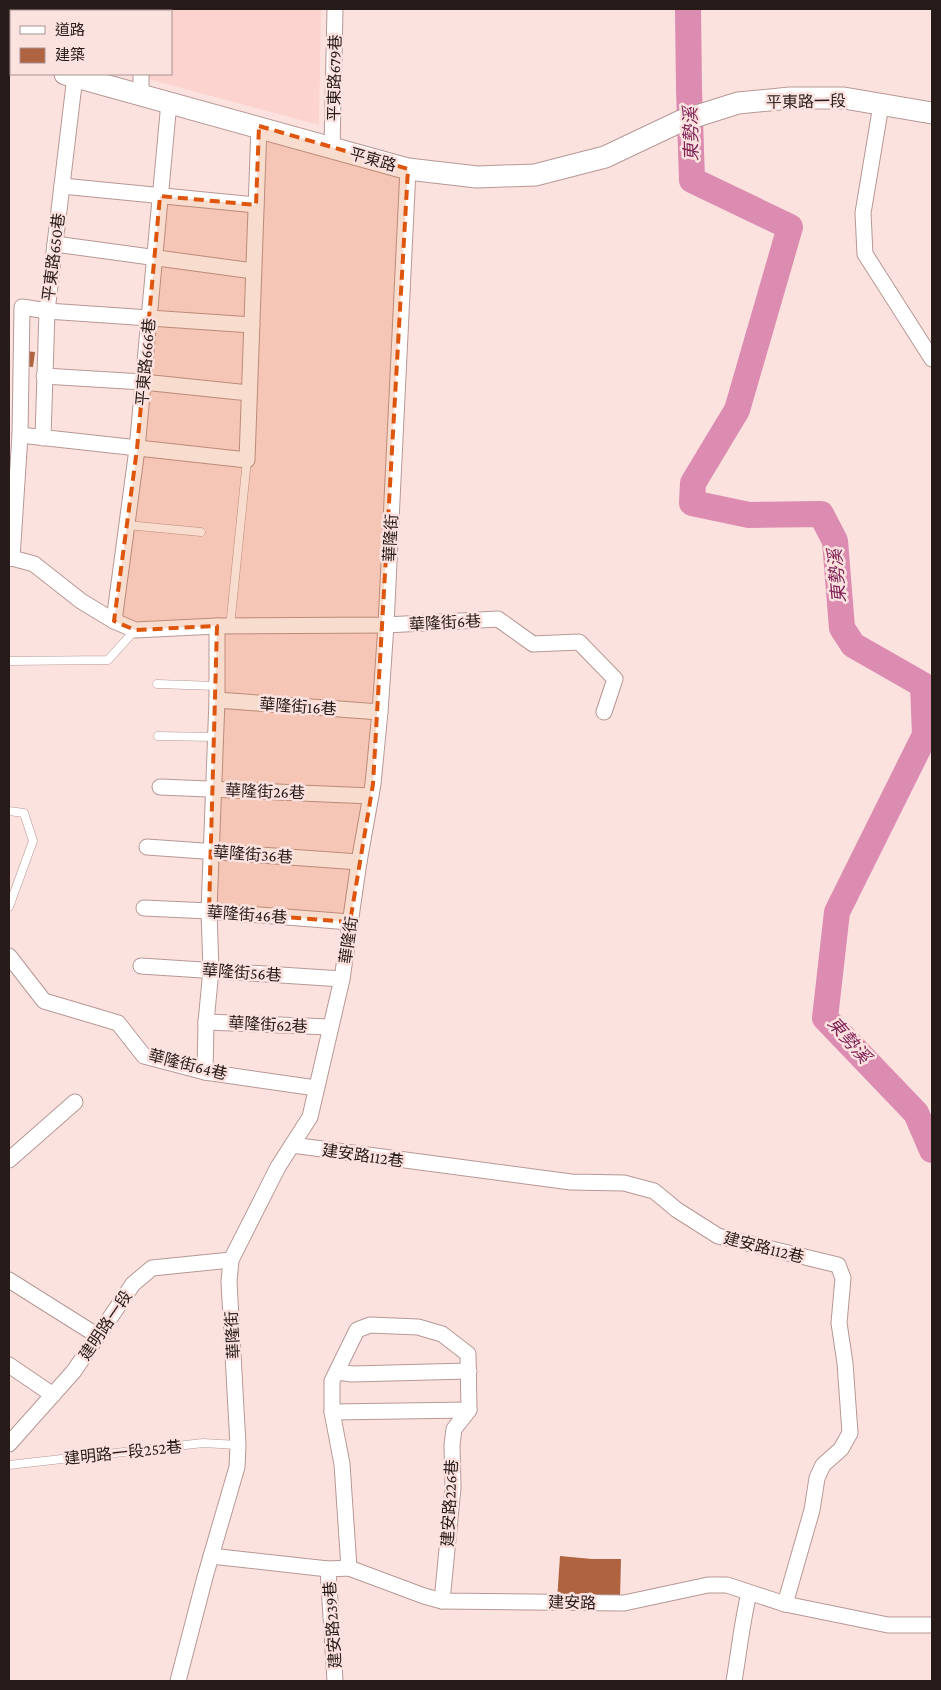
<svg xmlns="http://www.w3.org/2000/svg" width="941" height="1690" font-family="'Crimson Pro','Noto Sans TC',serif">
  <rect width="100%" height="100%" fill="#fce2df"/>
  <polygon fill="#fcd3cf" points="144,9 321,9 319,125 144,78 144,74 171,74 171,11 144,11"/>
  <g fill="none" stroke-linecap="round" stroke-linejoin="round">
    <polyline stroke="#dc8bb1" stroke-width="26" points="688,9 689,89 692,180 790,227 737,410 693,483 692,503 749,515 821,514 835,541 842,628 853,645 923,685 925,735 837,912 825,1018 916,1113 932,1150"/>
  </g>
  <g fill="#af6341">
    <polygon points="25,351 35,352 33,367 23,366"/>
    <polygon points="560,1556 592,1559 621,1559 620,1598 557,1600"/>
  </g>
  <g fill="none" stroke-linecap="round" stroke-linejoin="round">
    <g stroke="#b69895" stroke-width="9">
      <g id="lane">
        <polyline points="127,525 201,532"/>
        <polyline points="230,627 247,460"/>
        <polyline points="9,661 108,660 135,630"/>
        <polyline points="157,684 217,686"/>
        <polyline points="158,736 215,737"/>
        <polyline points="9,811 24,813 33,841 9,907"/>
        <polyline points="9,1465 203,1443 238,1445"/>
      </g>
    </g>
    <g stroke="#b69895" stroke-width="17">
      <g id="street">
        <polyline points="141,9 141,11"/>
        <polyline points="141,74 141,95"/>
        <polyline points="881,105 863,213 865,254 932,359"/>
        <polyline points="332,148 335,9"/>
        <polyline points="62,186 256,205"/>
        <polyline points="55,244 253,271"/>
        <polyline points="44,376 143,382 249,393"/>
        <polyline points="20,435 247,460 259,126"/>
        <polyline points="43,438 47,311 75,76"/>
        <polyline points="12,558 20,435 22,307 47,311 252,325"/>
        <polyline points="9,559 12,558 34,564 81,601 114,621 135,630 217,626 386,625 498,619 533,644 579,642 615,679 604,712"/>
        <polyline points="114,621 137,449 169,102"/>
        <polyline points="217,700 380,712"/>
        <polyline points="160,787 371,796"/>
        <polyline points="147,847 359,862"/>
        <polyline points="144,908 209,911 350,922"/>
        <polyline points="9,956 44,1001 118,1023 144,1056 205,1072 316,1088"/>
        <polyline points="141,966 342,979"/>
        <polyline points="206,1022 330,1027"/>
        <polyline points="205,1072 206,1022 211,970 209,911 217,700 217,626"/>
        <polyline points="292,1145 571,1182 624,1183 654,1191 677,1210 718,1236 838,1265 843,1278 839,1323 845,1363 850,1433 841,1449 823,1465 817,1478 812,1510 785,1604"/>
        <polyline points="9,1160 75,1102"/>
        <polyline points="9,1280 98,1336"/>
        <polyline points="9,1365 53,1395"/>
        <polyline points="337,1372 352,1374 469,1371"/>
        <polyline points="332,1412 469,1410"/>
        <polyline points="9,1444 74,1371 133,1284 152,1268 231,1260"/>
        <polyline points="211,1556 328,1569 349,1568 424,1596 442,1601 624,1603 708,1585 727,1585 785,1604 888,1625 932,1625"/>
        <polyline points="349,1568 342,1464 332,1412 332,1381 357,1330 370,1325 418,1327 442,1334 468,1354 469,1410 454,1429 452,1445 453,1488 442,1601"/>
        <polyline points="328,1569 335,1681"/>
        <polyline points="178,1681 205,1577 237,1467 238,1445 229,1282 231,1260 278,1167 310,1117 342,979 359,862 373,784 380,712 386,625 408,169"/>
        <path d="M734,1681C739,1652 742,1622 749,1593"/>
      </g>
    </g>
    <g stroke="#b69895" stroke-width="23">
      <g id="secondary">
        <polyline points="9,59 11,60"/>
        <polyline points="65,74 408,169 477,177 535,175 605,157 681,121 738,103 790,98 844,98 932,113"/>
      </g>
    </g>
    <use href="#lane" stroke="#fff" stroke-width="8"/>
    <use href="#street" stroke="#fff" stroke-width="15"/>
    <use href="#secondary" stroke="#fff" stroke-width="21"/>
  </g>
  <path fill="#de560d" fill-opacity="0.2" stroke="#de560d" stroke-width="4" stroke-dasharray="10 6" stroke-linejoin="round" d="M259,126L408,169L373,784L350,922L209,911L217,626L135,630L114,621L137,449L160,196L256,205Z"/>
  <g text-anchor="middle" stroke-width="5" stroke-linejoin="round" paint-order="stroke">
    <g font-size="16" fill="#261b19" stroke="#fce2df">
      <text transform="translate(334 78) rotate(-89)" y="6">平東路679巷</text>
      <text transform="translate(806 101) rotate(-1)" y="6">平東路一段</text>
      <text transform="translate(373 159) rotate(16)" y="6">平東路</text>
      <text transform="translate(53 257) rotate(-83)" y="6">平東路650巷</text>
      <text transform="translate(145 362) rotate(-85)" y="6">平東路666巷</text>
      <text transform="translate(390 538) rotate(-87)" y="6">華隆街</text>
      <text transform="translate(445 622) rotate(-3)" y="6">華隆街6巷</text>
      <text transform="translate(298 706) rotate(4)" y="6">華隆街16巷</text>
      <text transform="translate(265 791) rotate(2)" y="6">華隆街26巷</text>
      <text transform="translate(253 854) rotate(4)" y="6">華隆街36巷</text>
      <text transform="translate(247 914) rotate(4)" y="6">華隆街46巷</text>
      <text transform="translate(348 940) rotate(-82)" y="6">華隆街</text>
      <text transform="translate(242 972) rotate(4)" y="6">華隆街56巷</text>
      <text transform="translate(268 1024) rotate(3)" y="6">華隆街62巷</text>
      <text transform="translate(188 1064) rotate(14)" y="6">華隆街64巷</text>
      <text transform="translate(363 1155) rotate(8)" y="6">建安路112巷</text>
      <text transform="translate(764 1247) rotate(14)" y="6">建安路112巷</text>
      <text transform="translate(105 1325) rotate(-56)" y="6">建明路一段</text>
      <text transform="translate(232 1335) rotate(-93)" y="6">華隆街</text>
      <text transform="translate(123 1452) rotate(-6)" y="6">建明路一段252巷</text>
      <text transform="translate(449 1503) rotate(-87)" y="6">建安路226巷</text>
      <text transform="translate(572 1602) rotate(1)" y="6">建安路</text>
      <text transform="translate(332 1625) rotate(-94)" y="6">建安路239巷</text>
    </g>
    <g font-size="18" font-style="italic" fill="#802257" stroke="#fce2df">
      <text transform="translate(691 134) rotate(-91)" y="6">東勢溪</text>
      <text transform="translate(837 576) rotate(-95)" y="6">東勢溪</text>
      <text transform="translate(849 1040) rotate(49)" y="6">東勢溪</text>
    </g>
  </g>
  <rect width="941" height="1690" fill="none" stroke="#261b19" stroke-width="20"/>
  <rect x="10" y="10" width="162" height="65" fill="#fce2df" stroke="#a69290"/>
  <rect x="20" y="26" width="25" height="8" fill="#ffffff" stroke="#a69290"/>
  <text x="55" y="35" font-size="15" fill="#261b19">道路</text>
  <rect x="20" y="48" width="25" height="15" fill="#af6341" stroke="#a69290"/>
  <text x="55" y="60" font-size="15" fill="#261b19">建築</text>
</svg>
